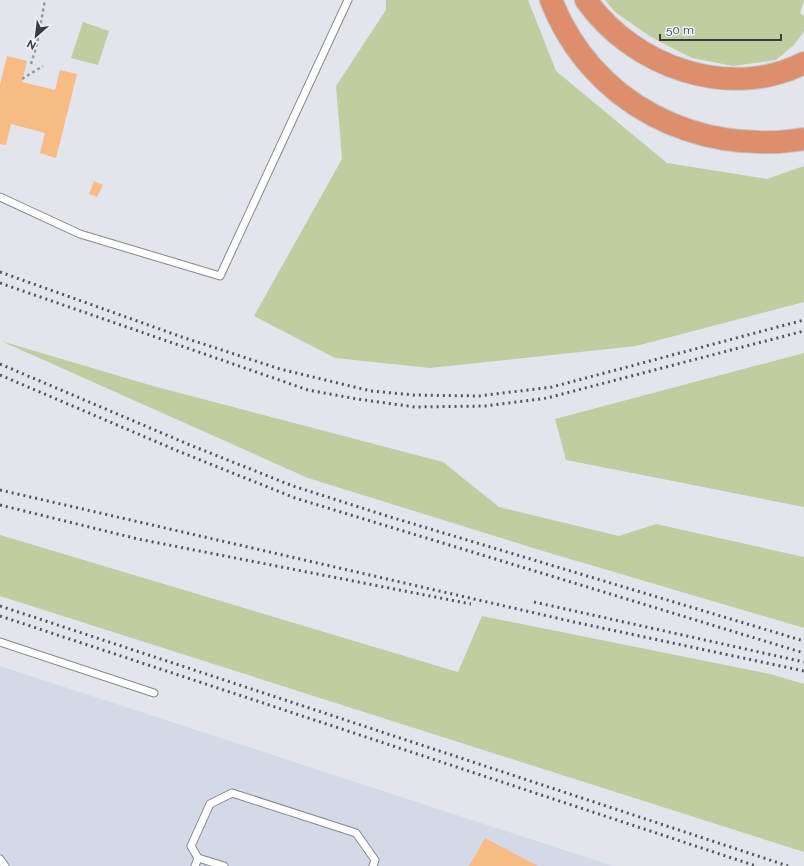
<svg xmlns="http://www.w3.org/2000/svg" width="804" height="866" font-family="Raleway,sans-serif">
  <rect width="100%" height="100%" fill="#e2e5ec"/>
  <polygon fill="#d4d9e7" points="0,666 613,866 0,866"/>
  <g fill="#bfcda1">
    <polygon points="386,0 528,0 556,71 667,163 767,179 804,166 804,302 636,346 430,368 335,358 254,316 342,159 336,86 386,10"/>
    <polygon points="605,0 804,0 800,13 804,16 804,31 794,45 776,60 733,66 692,58 651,37 615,12"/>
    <polygon points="83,22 109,31 98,65 71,58"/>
    <polygon points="1,341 153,386 443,462 499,507 619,536 656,524 804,557 804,628 543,551 308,478"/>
    <polygon points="804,353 804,507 566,460 555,419"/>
    <polygon points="0,535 458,672 482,616 770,674 804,684 804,852 0,596"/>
  </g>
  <g fill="#f8bb84">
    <polygon points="7,56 27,61 22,82 55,90 60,70 77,74 56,158 40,153 45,133 11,124 6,145 0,144 0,85"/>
    <polygon points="94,181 103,185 97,197 89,194"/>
    <polygon points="485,838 538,866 469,866"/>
  </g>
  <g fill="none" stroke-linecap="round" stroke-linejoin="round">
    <g stroke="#86888e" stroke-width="9">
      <g id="lane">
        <polyline points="0,197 80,234 220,276 348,0"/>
        <polyline points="0,642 154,693"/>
        <polyline points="198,858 191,846 210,804 232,793 356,833 375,860 373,866"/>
        <polyline points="0,859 5,866"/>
        <polyline points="195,866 198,858 224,866"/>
      </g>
    </g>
    <g stroke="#c4c4c5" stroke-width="24">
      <g id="highway">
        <path d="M551,0C592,104 696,156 804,139"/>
        <path d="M586,0C633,67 730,101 804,63"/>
      </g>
    </g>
    <g stroke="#979a9f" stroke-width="2.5" stroke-dasharray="3 3" stroke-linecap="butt">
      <polyline points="31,64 37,44 45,0"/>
      <polyline points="22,79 43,66"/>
    </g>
    <use href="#lane" stroke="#fff" stroke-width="7"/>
    <use href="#highway" stroke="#dd8f6d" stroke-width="22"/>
    <g stroke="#56575b" stroke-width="3" stroke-dasharray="2 4" stroke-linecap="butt">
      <polyline points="0,272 182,337 280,369 371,391 414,395 479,396 552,387 804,320"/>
      <polyline points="0,283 308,390 357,399 415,407 485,406 547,398 804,331"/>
      <polyline points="0,364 190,445 293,486 387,516 804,641"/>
      <polyline points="0,375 178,451 295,498 804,653"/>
      <polyline points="0,490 574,622 804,671"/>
      <polyline points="0,505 138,539 471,604"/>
      <polyline points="534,602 804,662"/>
      <polyline points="0,606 788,866"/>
      <polyline points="0,616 756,866"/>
    </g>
  </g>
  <g transform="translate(36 36) rotate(208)" stroke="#eff2f9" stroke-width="3" paint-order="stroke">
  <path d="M0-3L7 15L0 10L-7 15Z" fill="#3a3b3e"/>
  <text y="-6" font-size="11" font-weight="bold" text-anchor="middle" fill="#3a3b3e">N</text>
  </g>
  <path d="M660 34v6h121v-6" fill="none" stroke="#3a3b3e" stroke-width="2"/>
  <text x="666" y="34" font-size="12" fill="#3a3b3e" stroke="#eff2f9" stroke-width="3" paint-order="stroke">50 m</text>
</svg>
